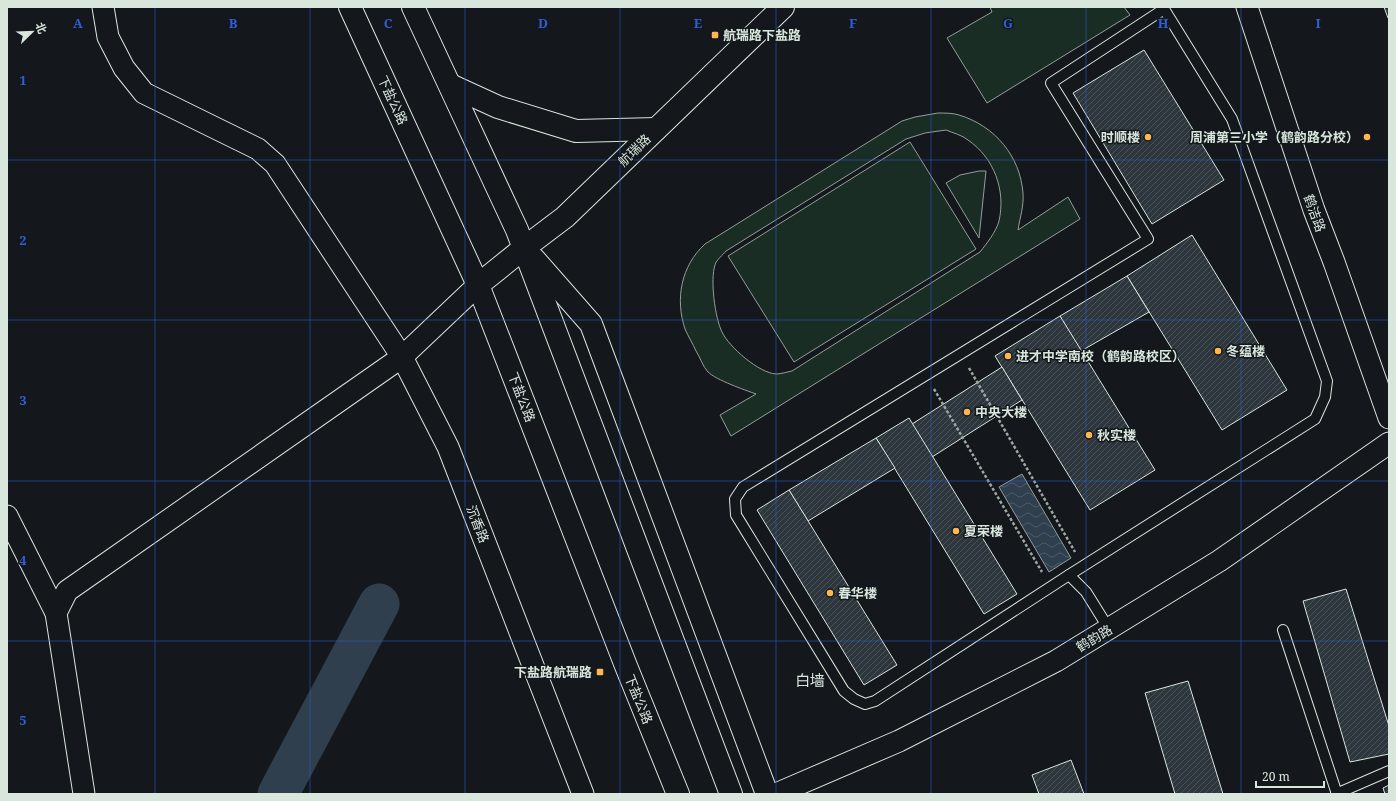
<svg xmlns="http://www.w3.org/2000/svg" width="1396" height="801" font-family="'Noto Serif','Noto Sans SC',serif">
  <defs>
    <pattern id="water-waves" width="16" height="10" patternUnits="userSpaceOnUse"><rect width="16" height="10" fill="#2f3f4d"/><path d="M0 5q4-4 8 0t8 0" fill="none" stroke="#4c5b66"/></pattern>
    <pattern id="building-hatch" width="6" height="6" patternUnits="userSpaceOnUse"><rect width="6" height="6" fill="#2c363c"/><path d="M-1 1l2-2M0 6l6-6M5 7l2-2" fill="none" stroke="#4a5358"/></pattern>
  </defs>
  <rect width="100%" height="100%" fill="#14181c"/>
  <g fill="#1a2d24" stroke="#939e99" fill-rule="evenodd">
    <polygon points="990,7 1124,7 1130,15 987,103 947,38 992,12"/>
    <path d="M938,113C945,113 953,113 959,115C995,126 1020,156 1023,193C1024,206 1020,217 1018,230L1068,197L1080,219L731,436L720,415L756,394C745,390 716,380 708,372C703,367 700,357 696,351C693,344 688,336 685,329C675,299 681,266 705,244L902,121L915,117ZM946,130C953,133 962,135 968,140C994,158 1006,190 999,221C996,232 987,243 980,252L792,371C787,372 781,374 776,374C759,373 729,347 722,332C715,318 710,280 715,265C716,260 723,255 726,251L906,139L925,133Z"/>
    <polygon points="910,142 976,249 794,362 728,256"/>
    <polygon points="979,171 986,171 979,238 946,183 960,175"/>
  </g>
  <polygon fill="url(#water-waves)" stroke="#939e99" points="1022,474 1071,558 1049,572 999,487"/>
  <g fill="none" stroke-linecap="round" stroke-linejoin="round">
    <polyline stroke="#2f3f4d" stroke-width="41" points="278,794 379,604"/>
  </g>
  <g fill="url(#building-hatch)" stroke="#d8e6dc">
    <polygon points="1384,7 1389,7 1389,18 1388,18"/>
    <polygon points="1144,50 1224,180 1152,224 1073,93"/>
    <polygon points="1192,235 1287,390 1222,430 1127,276"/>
    <polygon points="1127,276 1149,312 1081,351 1060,316"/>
    <polygon points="1060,316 1155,470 1090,510 995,356"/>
    <polygon points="1002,367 1022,400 932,457 912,424"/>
    <polygon points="909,418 1017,594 984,614 876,438"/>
    <polygon points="876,438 895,468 808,521 789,490"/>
    <polygon points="789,490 897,665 864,685 757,510"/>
    <polygon points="1346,589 1389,726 1389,754 1350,762 1303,601"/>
    <polygon points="1188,681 1223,794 1175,794 1145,693"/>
    <polygon points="1071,760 1084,794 1039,794 1032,775"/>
    <polygon points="1389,785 1389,794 1385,794 1383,788"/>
  </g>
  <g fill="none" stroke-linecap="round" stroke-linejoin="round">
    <g stroke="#d8e6dc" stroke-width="12">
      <g id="lane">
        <polygon points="1164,9 1232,119 1327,381 1325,397 1315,419 1069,575 875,701 865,704 854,699 844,691 736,515 735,499 743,487 1148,239 1051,83"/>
        <polyline points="1069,575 1086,592 1109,629"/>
        <polyline points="1283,630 1337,794"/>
        <polyline points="1336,794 1389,771"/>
      </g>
    </g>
    <g stroke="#d8e6dc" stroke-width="23">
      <g id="street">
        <polyline points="1247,7 1314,210 1334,262 1389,418"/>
        <polyline points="478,285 402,357 448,447 583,794"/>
        <polyline points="7,516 56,613"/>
        <polyline points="84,794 56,613 67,591 402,357 275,164 258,149 144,93 124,68 108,37 103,7"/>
        <polyline points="776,794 899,741 1056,661 1219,561 1389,443"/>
      </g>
    </g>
    <g stroke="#d8e6dc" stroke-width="24">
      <g id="secondary">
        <polyline points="450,85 498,107 576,131 656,129"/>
        <polyline points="478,285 524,248 565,217 783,7"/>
      </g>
    </g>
    <g stroke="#d8e6dc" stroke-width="24">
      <g id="primary">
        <polyline points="350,7 478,285 626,666 678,794"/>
        <polyline points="413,7 517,230 731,794"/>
        <polyline points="534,259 591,324 767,794"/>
      </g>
    </g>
    <g stroke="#9da8a2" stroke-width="2.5" stroke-dasharray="3 2" stroke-linecap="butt">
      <polyline points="969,368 1075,552"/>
      <polyline points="934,389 1042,572"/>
    </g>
    <use href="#lane" stroke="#14181c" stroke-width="10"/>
    <use href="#street" stroke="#14181c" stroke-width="21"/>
    <use href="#secondary" stroke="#14181c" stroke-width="22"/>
    <use href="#primary" stroke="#14181c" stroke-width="22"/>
  </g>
  <path fill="none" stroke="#305dd8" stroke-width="1" stroke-opacity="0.55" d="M155,7V794M310,7V794M465,7V794M620,7V794M776,7V794M931,7V794M1086,7V794M1241,7V794M7,160H1389M7,320H1389M7,481H1389M7,641H1389"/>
  <g fill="#ffb74d" stroke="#14181c" stroke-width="1.5">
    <rect x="711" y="31" width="8" height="8" rx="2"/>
    <circle cx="1148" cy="137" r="4"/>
    <circle cx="1367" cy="137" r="4"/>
    <circle cx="1218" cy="351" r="4"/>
    <circle cx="1008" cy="356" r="4"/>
    <circle cx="967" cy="412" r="4"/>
    <circle cx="1089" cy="435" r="4"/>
    <circle cx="956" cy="531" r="4"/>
    <circle cx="830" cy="593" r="4"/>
    <rect x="596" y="668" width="8" height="8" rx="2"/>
  </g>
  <g text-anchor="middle" stroke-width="3" stroke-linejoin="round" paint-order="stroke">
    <g font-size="13" font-weight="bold" fill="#d8e6dc" stroke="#14181c" text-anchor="start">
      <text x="723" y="40">航瑞路下盐路</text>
      <text x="1140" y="142" text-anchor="end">时顺楼</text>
      <text x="1359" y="142" text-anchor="end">周浦第三小学（鹤韵路分校）</text>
      <text x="1226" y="356">冬蕴楼</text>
      <text x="1016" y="361">进才中学南校（鹤韵路校区）</text>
      <text x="975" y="417">中央大楼</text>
      <text x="1097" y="440">秋实楼</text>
      <text x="964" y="536">夏荣楼</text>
      <text x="838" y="598">春华楼</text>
      <text x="592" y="677" text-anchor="end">下盐路航瑞路</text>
    </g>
    <g font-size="13" fill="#d8e6dc" stroke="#14181c">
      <text transform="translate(393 100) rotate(65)" y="5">下盐公路</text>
      <text transform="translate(634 150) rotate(-44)" y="5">航瑞路</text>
      <text transform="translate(1315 213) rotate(70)" y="5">鹤洁路</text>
      <text transform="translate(522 397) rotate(69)" y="5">下盐公路</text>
      <text transform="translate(478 524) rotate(69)" y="5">沉香路</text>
      <text transform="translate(1094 638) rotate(-31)" y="5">鹤韵路</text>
      <text transform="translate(639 699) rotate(68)" y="5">下盐公路</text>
    </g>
    <g font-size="15" fill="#d8e6dc" stroke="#14181c">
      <text x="810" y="686">白墙</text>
    </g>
  </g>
  <g font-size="13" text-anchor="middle" font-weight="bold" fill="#305dd8" stroke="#14181c" stroke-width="3" stroke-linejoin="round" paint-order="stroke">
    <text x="78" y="28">A</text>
    <text x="233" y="28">B</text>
    <text x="388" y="28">C</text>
    <text x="543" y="28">D</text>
    <text x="698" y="28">E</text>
    <text x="853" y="28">F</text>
    <text x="1008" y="28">G</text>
    <text x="1163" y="28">H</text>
    <text x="1318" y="28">I</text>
    <text x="23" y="85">1</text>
    <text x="23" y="245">2</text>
    <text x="23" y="405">3</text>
    <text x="23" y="565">4</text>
    <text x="23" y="725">5</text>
  </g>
  <rect width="1396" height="801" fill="none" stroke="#d8e6dc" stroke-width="16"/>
  <g transform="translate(32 32) rotate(67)" stroke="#14181c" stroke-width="3" paint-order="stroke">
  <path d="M0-3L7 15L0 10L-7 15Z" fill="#d8e6dc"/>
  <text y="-6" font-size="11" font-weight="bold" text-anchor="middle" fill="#d8e6dc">北</text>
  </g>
  <path d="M1256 781v6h68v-6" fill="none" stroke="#d8e6dc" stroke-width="2"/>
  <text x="1262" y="781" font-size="12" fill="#d8e6dc" stroke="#14181c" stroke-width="3" paint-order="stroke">20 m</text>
</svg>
